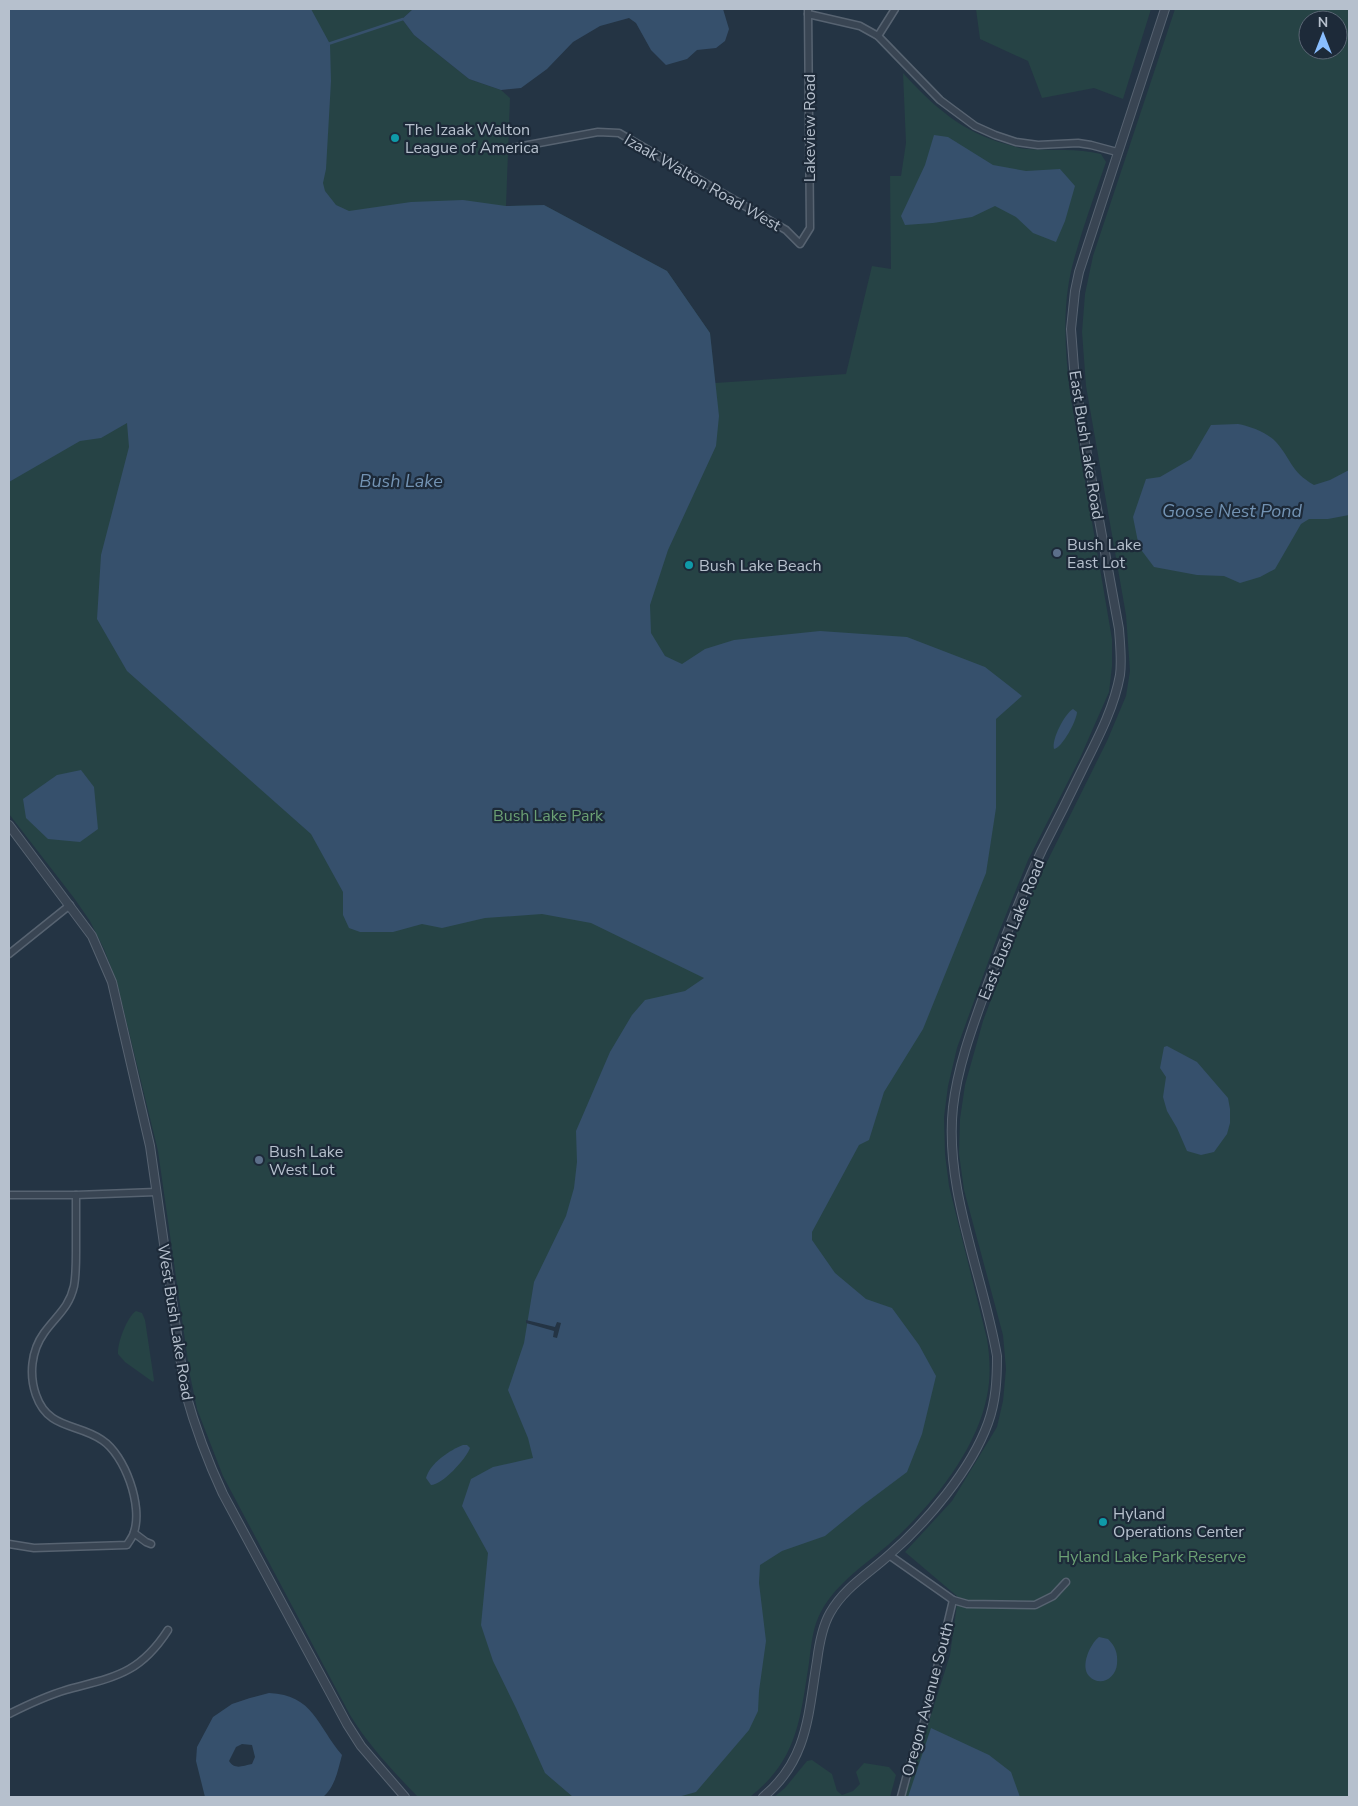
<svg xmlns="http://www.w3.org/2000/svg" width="1358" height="1806" font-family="'Nunito Sans',sans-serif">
  <rect width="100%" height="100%" fill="#243444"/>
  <g fill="#264345" fill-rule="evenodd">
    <path d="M9,9H413L402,19L414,35L469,79L501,90L510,98L506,206L544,205L667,271L710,333L715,383L846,374L872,266L891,269L890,176H901L906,143L903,73C932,105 963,133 1006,144C1013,146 1021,149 1028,149C1053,151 1077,148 1101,154L1106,162C1094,197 1081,232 1072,267C1062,308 1065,351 1070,393L1112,639V666L1109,692L1080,758L1028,860L999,932L957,1048L948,1086L944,1117L945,1154L949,1186L987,1339C990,1358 991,1377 987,1396C976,1452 930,1508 888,1545C862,1567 832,1586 818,1618C812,1632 811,1648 809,1663C800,1719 798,1759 750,1797H418C392,1770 370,1747 350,1715L223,1476L197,1409L190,1375L158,1151L117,983L104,949L90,921L74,898L9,814Z"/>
    <polygon points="976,9 1151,9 1123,99 1094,88 1042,98 1028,61 980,39"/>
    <path d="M1175,9H1349V1797H905L950,1655L958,1597L905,1552L952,1501L997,1427L1003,1401L1006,1369L1003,1335L964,1190L959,1154L960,1119L965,1085L983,1021L1032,892L1107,741L1126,696L1130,671L1126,615L1086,386L1082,332L1085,294L1093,256ZM1308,20H1338V50H1308Z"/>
    <path d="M136,1311L142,1313L145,1320L154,1380L153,1382L125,1362L118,1354C117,1343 127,1317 136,1311Z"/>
    <polygon points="812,1760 832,1774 837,1791 842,1795 853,1791 860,1784 856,1772 864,1763 889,1767 896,1775 890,1797 774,1797 785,1788 807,1761"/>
  </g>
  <g fill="#36506c" fill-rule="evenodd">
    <polygon points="9,9 311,9 330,44 331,81 326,169 323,183 325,191 336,205 349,211 411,202 463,200 506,206 544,205 667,271 710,333 719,416 716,446 668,550 650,605 651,633 665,656 682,664 705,649 734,640 820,631 907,637 985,667 1022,696 996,719 996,808 986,873 923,1029 884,1092 869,1140 859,1145 812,1232 812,1240 835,1273 866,1299 892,1308 919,1345 936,1376 922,1434 907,1472 863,1505 825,1536 782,1551 760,1565 759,1583 766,1641 759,1691 758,1711 749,1730 696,1792 678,1797 573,1797 545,1773 516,1708 493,1661 481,1625 488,1553 462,1506 471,1479 493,1467 533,1458 528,1438 508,1390 524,1343 534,1282 566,1216 574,1188 577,1162 576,1131 610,1052 632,1015 645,1000 685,991 704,978 591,923 542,914 485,918 442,928 422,924 393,932 360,932 349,928 343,915 343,892 311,834 127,671 97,619 101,555 129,447 127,423 101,438 80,441 9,482"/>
    <polygon points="413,9 723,9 729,29 725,41 716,48 697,50 687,59 666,65 651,50 636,23 629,18 600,26 573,42 547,69 521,88 501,90 469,79 414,35 402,19"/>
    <polygon points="934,135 948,137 993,165 1026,171 1060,169 1075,186 1065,221 1056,242 1033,233 1016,217 995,206 972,217 933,223 905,225 901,216 925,165"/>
    <path d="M1238,424C1250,426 1268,433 1276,442C1292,460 1290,471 1314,485L1330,480L1349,470V515L1328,519H1309L1301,524L1275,569L1260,577L1240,583L1224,576L1197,575L1154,567L1139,547L1133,517L1146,479L1160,477L1191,459L1211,425Z"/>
    <path d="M1073,709L1077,712C1077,720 1062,748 1054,749C1051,740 1065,713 1073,709Z"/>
    <polygon points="81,770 94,787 98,829 80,842 48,839 26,818 23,799 57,775"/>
    <polygon points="1167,1046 1197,1062 1228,1098 1230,1109 1230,1123 1227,1134 1214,1152 1201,1155 1187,1151 1177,1128 1167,1111 1163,1097 1166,1077 1160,1068 1164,1047"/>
    <path d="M463,1445H467L470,1448C466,1459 442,1485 431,1485L426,1478C430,1463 450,1450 463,1445Z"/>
    <path d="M1099,1637L1108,1639C1115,1646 1118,1653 1117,1664C1116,1678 1100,1688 1089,1676C1080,1666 1090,1644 1099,1637Z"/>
    <path d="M269,1693C314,1695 317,1726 342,1755C338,1770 335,1787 323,1797H205L196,1761L197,1747L213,1717L232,1704L250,1698ZM242,1744L252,1745L255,1757L252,1764C242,1766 235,1770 229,1761L236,1747Z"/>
    <polygon points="931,1728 989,1755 1011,1772 1020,1797 908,1797"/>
  </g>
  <polygon fill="#243444" points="526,1320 555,1327 557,1322 561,1323 557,1338 553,1337 554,1331 526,1323"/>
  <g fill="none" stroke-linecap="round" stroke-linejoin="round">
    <polyline stroke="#36506c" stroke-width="2.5" points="328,44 403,19"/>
    <g stroke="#576371" stroke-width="9">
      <g id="minor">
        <polyline points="808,14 860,26 878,36 940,100 975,126 995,135 1016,142 1038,145 1078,143 1091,145 1117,152"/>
        <polyline points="878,36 895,9"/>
        <polyline points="512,148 598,132 619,133 786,230 800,244 810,228 808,9"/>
        <polyline points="9,954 70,905"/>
        <polyline points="9,1195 76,1195 156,1192"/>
        <polyline points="134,1533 146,1542 151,1544"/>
        <path d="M9,1544L34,1548L127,1545C129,1541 133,1537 134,1532C143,1506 125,1455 102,1440C78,1423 48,1430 36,1395C29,1375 31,1351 44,1333C56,1316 69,1308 74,1286C76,1275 76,1263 76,1252C76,1233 76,1214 76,1195"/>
        <polyline points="889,1555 953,1600 967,1604 1035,1605 1053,1596 1066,1582"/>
        <path d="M9,1714C27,1705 46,1696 66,1690C113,1677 139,1675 168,1630"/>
        <polyline points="901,1797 909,1767 925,1719 953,1600"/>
      </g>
    </g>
    <g stroke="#576371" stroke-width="10">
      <g id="tertiary">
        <path d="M9,825L92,936L112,982L150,1146L185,1391C195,1427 207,1460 223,1494L347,1724L361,1746L405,1797"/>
        <path d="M763,1797C808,1760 808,1715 817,1661C819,1645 822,1627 830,1613C844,1588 868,1574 889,1555C926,1523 971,1470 988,1423C996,1401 997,1379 997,1356C983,1275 944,1189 953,1107C958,1063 975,1020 990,978C1006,935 1022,892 1042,850C1056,823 1070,795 1083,768C1098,738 1114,708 1120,675C1122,660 1120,644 1119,629L1081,421L1074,368L1071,329L1075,291L1079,272L1165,9"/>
      </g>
    </g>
    <use href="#minor" stroke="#394553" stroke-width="6"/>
    <use href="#tertiary" stroke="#394553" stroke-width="8"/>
  </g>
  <g fill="#0f9aa8" stroke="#1d2a39" stroke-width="2">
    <circle cx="395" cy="138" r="5"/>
    <circle cx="689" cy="565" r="5"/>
    <circle cx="1103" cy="1522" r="5"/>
  </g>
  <g fill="#5c6f8a" stroke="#1d2a39" stroke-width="2">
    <circle cx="1057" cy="553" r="5"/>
    <circle cx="259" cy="1160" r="5"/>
  </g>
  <g text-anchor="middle" stroke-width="4.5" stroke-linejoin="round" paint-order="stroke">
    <g font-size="16" fill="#b6c0cd" stroke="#1d2a39">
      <text transform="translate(809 128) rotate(-90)" y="6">Lakeview Road</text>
      <text transform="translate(703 182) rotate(30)" y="6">Izaak Walton Road West</text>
      <text transform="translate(1087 445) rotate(81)" y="6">East Bush Lake Road</text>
      <text transform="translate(1011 929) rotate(-68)" y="6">East Bush Lake Road</text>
      <text transform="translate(176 1322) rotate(81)" y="6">West Bush Lake Road</text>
      <text transform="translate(927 1699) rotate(-75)" y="6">Oregon Avenue South</text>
    </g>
    <g font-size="16" fill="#b6c0cd" stroke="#1d2a39" text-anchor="start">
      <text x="405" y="135">The Izaak Walton<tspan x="405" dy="18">League of America</tspan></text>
      <text x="1067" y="550">Bush Lake<tspan x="1067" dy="18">East Lot</tspan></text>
      <text x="699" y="571">Bush Lake Beach</text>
      <text x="269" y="1157">Bush Lake<tspan x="269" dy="18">West Lot</tspan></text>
      <text x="1113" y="1519">Hyland<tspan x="1113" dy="18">Operations Center</tspan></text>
    </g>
    <g font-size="16" fill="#6ba074" stroke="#1d2a39">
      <text x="548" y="821">Bush Lake Park</text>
      <text x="1152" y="1562">Hyland Lake Park Reserve</text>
    </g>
    <g font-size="18" font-style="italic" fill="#7393b3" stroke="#1d2a39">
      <text x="401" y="487">Bush Lake</text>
      <text x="1232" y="517">Goose Nest Pond</text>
    </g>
  </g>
  <rect width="1358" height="1806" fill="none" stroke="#b6c0cd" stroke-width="20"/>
  <g transform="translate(1323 35)"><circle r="24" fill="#1d2a39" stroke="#5a6674"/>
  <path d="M0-4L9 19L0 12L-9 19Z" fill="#89beff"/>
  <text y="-8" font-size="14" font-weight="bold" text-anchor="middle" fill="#b6c0cd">N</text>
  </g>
</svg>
